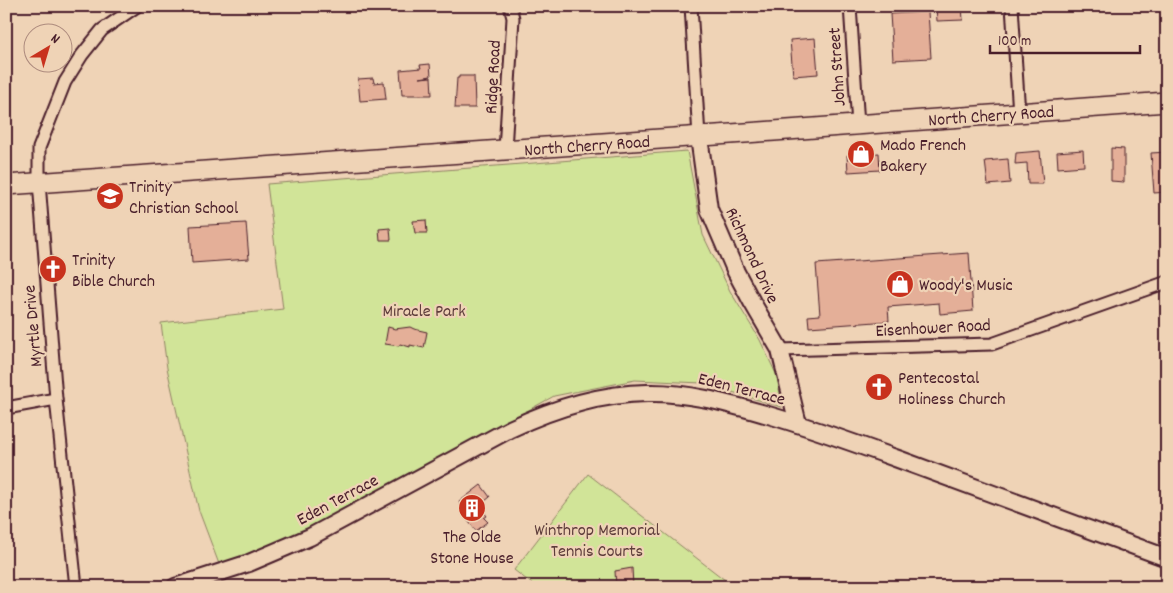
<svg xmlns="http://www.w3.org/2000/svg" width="1173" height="593" font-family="Dekko,sans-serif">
  <rect width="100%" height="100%" fill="#efd3b6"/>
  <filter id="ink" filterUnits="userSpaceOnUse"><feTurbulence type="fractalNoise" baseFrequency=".02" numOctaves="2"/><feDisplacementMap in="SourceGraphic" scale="10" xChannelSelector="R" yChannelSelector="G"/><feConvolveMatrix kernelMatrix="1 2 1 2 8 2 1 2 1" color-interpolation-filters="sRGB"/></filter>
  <g filter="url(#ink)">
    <g fill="#d1e498" stroke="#8e8262">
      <polygon points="687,151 703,235 730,291 760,340 777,376 782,407 702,383 635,380 554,396 422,469 330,527 222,572 199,511 167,368 161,323 283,309 267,184"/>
      <polygon points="588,474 734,587 536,587 514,570"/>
    </g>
    <g fill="#e4af98" stroke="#4a1f2b">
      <polygon points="936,6 962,6 963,20 937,21"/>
      <polygon points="928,12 931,58 893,60 890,14"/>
      <polygon points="815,38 818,74 793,76 790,40"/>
      <polygon points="430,64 431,76 420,78 431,77 432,95 402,95 400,70 421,68 420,65"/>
      <polygon points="459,76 474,76 475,108 455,108 457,78 459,78"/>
      <polygon points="373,78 374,83 384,82 386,99 360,101 358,79"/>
      <polygon points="1111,148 1124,149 1124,182 1111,181"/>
      <polygon points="1083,150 1084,166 1058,168 1057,152"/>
      <polygon points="1040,151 1043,184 1028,184 1027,163 1015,164 1016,153"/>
      <polygon points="1167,152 1167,192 1154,193 1151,153"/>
      <polygon points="879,153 880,170 848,172 847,155"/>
      <polygon points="1008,159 1010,183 988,185 985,161"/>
      <polygon points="426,220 427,233 415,233 413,221"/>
      <polygon points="246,223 249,259 192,263 190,226"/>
      <polygon points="390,228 391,240 380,240 379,229"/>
      <polygon points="969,253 973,311 940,314 939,303 888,307 889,321 809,327 808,316 820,315 816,264"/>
      <polygon points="388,327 395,329 410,327 414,329 427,332 424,348 410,345 410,347 400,344 399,346 385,344"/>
      <polygon points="481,485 490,497 479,506 487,516 484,518 488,522 476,531 462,513 465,510 459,502"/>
      <polygon points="632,568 633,586 616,587 615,571"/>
    </g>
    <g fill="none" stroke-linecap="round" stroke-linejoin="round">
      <g stroke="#4a1f2b" stroke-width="15">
        <g id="street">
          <polyline points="691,6 699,137"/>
          <polyline points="850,6 858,125"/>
          <polyline points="1012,6 1019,114"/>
          <polyline points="505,150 513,18 510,6"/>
          <polyline points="780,350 992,344 1167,282"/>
          <polyline points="6,408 56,399"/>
          <polyline points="76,587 56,399 39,182 39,148 65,82 82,55 102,30 137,6"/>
        </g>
      </g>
      <g stroke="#4a1f2b" stroke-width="20">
        <g id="secondary">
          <polyline points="699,137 709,209 736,272 752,302 780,350 798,424"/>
          <path d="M175,587L249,563L310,537L510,429C554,408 598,394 647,393C688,392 726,403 765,414C810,427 854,443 898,459C987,492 1077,525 1167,558"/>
        </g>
      </g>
      <g stroke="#4a1f2b" stroke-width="22">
        <polyline id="primary" points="6,185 774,131 1167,102"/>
      </g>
      <use href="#street" stroke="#efd3b6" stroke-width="11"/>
      <use href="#secondary" stroke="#efd3b6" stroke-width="16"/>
      <use href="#primary" stroke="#efd3b6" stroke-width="19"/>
    </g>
  </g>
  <defs>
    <g id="shop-disc" transform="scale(1.4375)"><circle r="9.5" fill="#c8321e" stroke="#efd3b6"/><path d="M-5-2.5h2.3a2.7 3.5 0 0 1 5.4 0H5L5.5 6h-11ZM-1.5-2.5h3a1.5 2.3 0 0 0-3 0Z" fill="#fff"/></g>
    <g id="school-disc" transform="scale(1.4375)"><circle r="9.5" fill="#c8321e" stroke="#efd3b6"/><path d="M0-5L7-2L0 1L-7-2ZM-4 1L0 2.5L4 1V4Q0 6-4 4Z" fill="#fff"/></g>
    <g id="church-disc" transform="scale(1.4375)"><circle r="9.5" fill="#c8321e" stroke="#efd3b6"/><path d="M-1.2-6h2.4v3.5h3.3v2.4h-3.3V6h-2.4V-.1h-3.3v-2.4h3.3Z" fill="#fff"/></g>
    <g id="building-disc" transform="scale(1.4375)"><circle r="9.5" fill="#c8321e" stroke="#efd3b6"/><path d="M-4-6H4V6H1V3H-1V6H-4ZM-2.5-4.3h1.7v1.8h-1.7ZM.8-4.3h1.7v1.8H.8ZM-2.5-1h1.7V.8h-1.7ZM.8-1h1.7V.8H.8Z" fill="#fff"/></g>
  </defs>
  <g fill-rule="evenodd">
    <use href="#shop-disc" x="861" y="154"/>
    <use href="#school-disc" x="110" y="196"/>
    <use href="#church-disc" x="53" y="269"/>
    <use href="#shop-disc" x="900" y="284"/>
    <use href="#church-disc" x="879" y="387"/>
    <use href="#building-disc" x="472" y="508"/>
  </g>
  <g text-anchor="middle" stroke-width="4.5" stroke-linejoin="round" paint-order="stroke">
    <g font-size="18" fill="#4a1f2b" stroke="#efd3b6">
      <text transform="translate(836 67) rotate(-94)" y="6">John Street</text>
      <text transform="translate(492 77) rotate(-87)" y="6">Ridge Road</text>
      <text transform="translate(991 115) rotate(-4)" y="6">North Cherry Road</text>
      <text transform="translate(587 145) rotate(-4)" y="6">North Cherry Road</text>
      <text transform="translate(753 255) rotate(65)" y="6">Richmond Drive</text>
      <text transform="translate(32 326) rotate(-95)" y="6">Myrtle Drive</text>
      <text transform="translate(933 327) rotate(-3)" y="6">Eisenhower Road</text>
      <text transform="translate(742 388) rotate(14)" y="6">Eden Terrace</text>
      <text transform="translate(337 499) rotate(-28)" y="6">Eden Terrace</text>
    </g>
    <g font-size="18" fill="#4a1f2b" stroke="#efd3b6" text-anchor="start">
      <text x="880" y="150">Mado French<tspan x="880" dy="21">Bakery</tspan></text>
      <text x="129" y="192">Trinity<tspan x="129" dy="21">Christian School</tspan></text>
      <text x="72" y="265">Trinity<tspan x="72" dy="21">Bible Church</tspan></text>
      <text x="919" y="290">Woody's Music</text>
      <text x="898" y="383">Pentecostal<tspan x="898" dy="21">Holiness Church</tspan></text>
      <text x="472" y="542" text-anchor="middle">The Olde<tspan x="472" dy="21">Stone House</tspan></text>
    </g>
    <g font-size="18" fill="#5e3d3b" stroke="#efd3b6">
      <text x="424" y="316">Miracle Park</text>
      <text x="597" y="535">Winthrop Memorial<tspan x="597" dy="21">Tennis Courts</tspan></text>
    </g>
  </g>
  <rect width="1173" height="593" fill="none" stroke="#efd3b6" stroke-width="25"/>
  <rect x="12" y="12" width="1148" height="568" fill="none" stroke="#4a1f2b" stroke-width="2" filter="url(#ink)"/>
  <g transform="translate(48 48) rotate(38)"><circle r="24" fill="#efd3b6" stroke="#ad8b7e"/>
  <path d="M0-4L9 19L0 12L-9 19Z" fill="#c8321e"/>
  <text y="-8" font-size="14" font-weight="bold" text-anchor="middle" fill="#4a1f2b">N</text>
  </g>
  <path d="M990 45v8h150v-8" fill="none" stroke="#4a1f2b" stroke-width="2.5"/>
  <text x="998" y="45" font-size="15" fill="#4a1f2b" stroke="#efd3b6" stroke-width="4" paint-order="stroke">100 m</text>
</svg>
